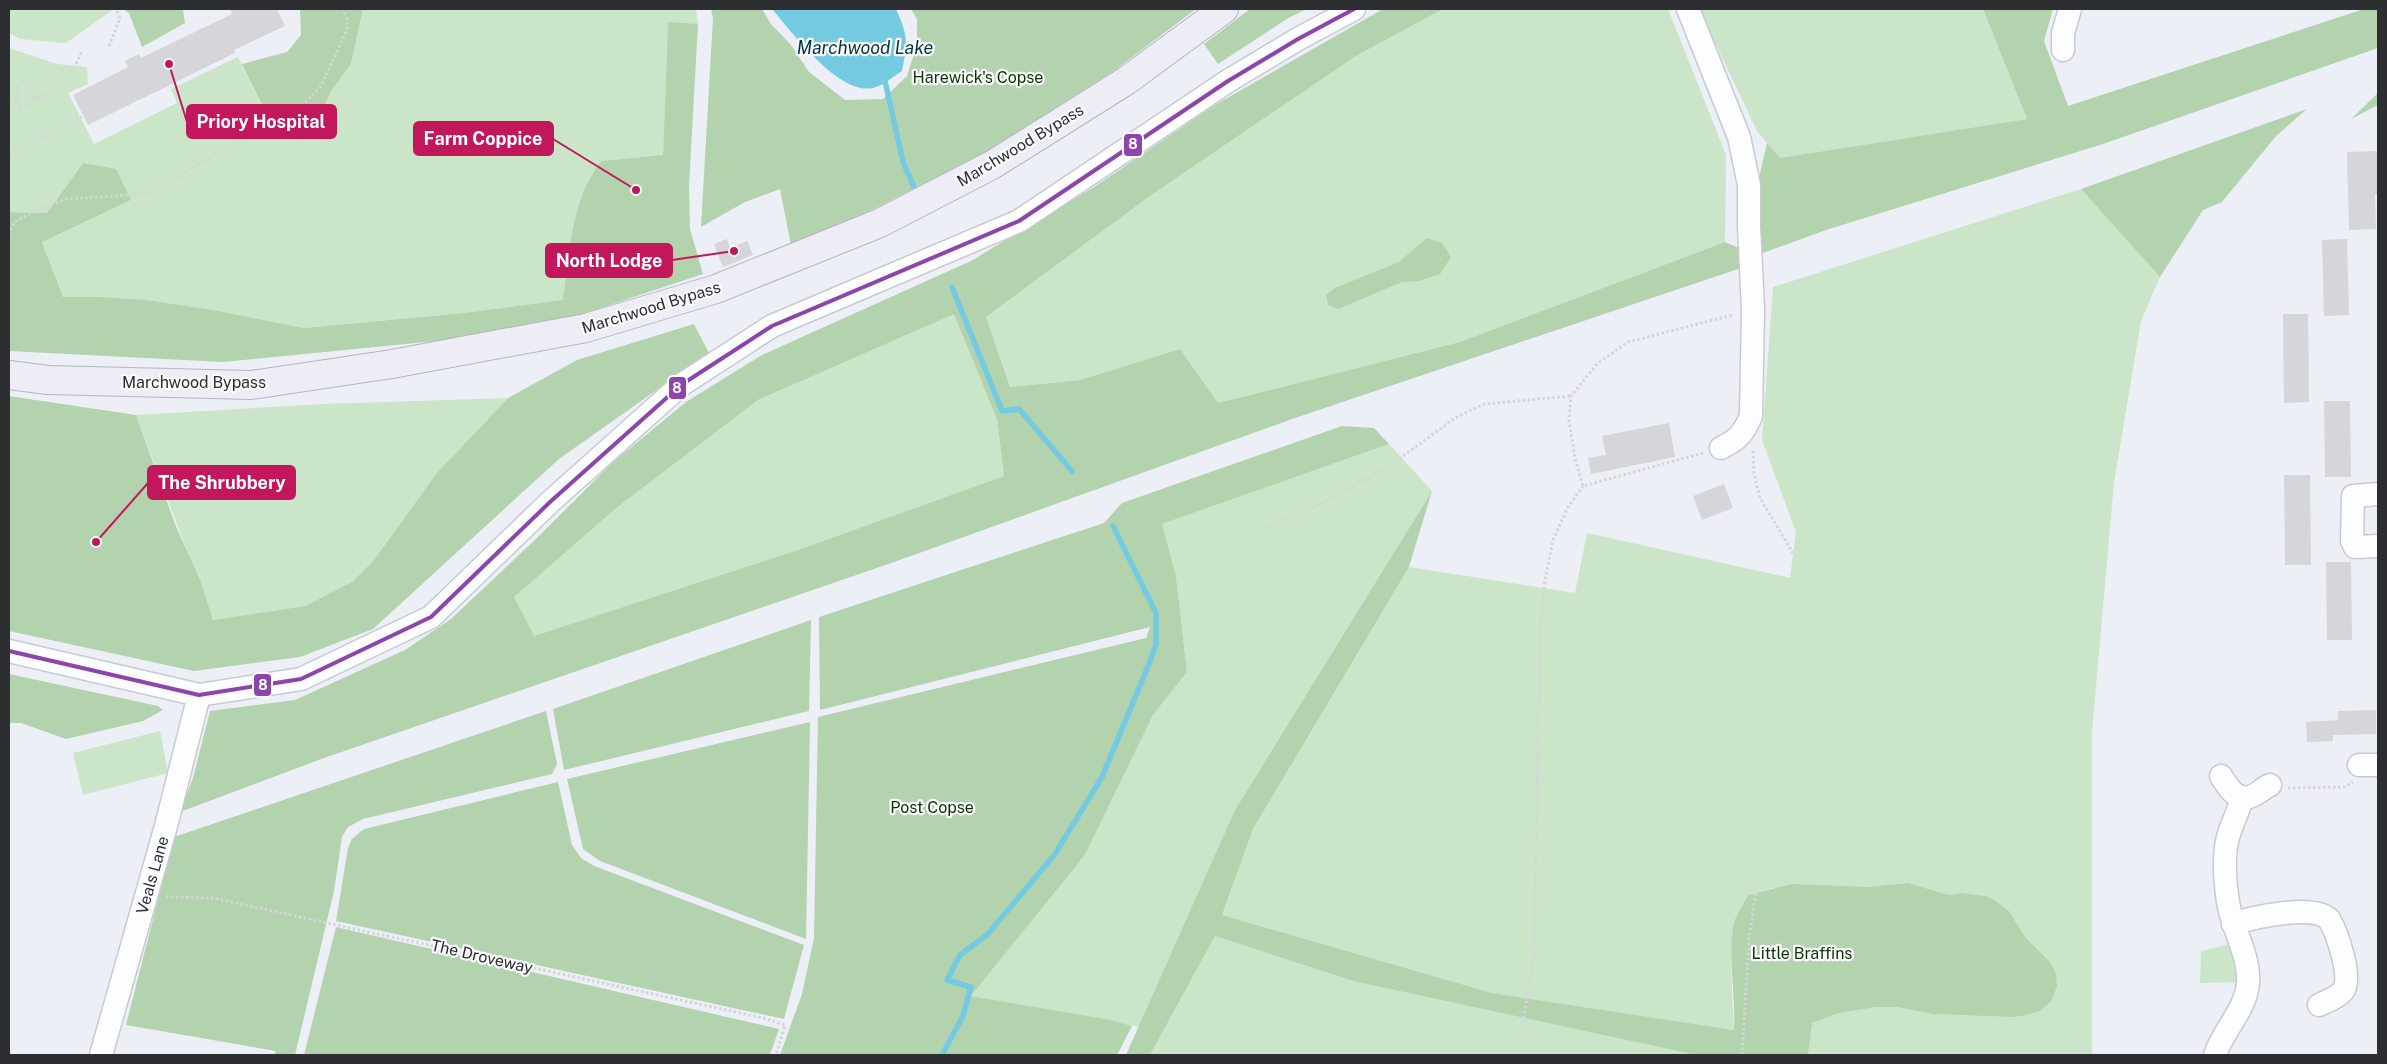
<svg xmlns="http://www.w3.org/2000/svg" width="2387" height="1064" font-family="'Public Sans',sans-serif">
  <rect width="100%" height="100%" fill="#eceff6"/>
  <g fill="#cbe5c8">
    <polygon points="9,9 111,9 112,10 66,43 20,39 9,33"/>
    <path d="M363,9H696L698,24L668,23L663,155L601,161C572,200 567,253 564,300L464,313L304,328L219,311L147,300L103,297H63L42,241L131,200L83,163L47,213L9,212V48L57,64L87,67L88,84L68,93L94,144L177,103L171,89L238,57L276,133L292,122L318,119L331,91L351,64Z"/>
    <polygon points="1443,9 1668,9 1726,155 1725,242 1460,342 1218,403 1180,349 1080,380 1010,387 986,317 1150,196 1356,56"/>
    <polygon points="1699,9 1983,9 2027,119 1780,158 1757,131"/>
    <path d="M2081,189L2160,277L2141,321L2114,482L2092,732V1055H1808L1811,1023L1839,1013L1877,1007H1896L1933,1014L2009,1017L2050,962L2025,937L2009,911L1996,901L1986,896L1961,893L1949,895L1908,883L1866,887L1773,888L1748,895C1745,901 1735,918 1734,922C1728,954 1733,997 1734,1030L1492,993L1222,915L1253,829L1409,567L1575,593L1587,533L1790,578L1796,532L1762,440L1773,287Z"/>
    <polygon points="955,313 997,419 1004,476 801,549 534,636 513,597 615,509 758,400"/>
    <polygon points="508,398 436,474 374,560 352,582 305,606 213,620 136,415 323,404"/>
    <polygon points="1389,444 1432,491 1235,810 1140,1027 971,996 1085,855 1153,715 1187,672 1176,576 1162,524"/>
    <polygon points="160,731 168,773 83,795 73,753"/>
    <polygon points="1215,936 1353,981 1696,1055 1150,1055"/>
    <polygon points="2230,944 2236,961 2239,982 2200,983 2201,951"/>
  </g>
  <g fill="#b3d2ae" fill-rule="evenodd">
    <polygon points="123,9 183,9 185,23 142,47 129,13"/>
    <polygon points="300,9 363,9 351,64 331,91 318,119 292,122 276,133 242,64 287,52 301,35"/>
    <polygon points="711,9 762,9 771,24 791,45 809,72 845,100 883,99 907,76 917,44 917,19 911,9 1196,9 1115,70 984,153 874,209 791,245 780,189 745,202 701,227 713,18"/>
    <polygon points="1250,9 1307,9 1290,17 1218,64 1204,44"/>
    <path d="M1383,9H1443L1356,56L1150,196L986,317L1010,387L1080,380L1180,349L1218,403L1460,342L1725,242L1739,248L1741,268L1295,418L897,561L324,758L180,812L193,778L210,711L295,700L405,650L451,619L536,539L612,463L686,402L762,355L971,261L1094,187L1215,105ZM954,314L997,419L1004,476L801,549L534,636L514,597L615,509L758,400Z"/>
    <polygon points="1983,9 2053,9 2044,41 2068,106 2364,9 2378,9 2378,48 2103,144 1826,230 1760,254 1760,174 1767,143 1780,158 2027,119"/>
    <path d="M668,22L698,24L689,185L690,229L703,274L583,314L486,336L223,362L9,351V212L47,213L83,163L116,169L131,200L42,242L63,297H103L147,300L219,311L304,328L464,313L563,300C570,250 570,203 601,161L663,155Z"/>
    <polygon points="2378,93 2378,105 2351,119"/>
    <polygon points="2307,109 2276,136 2222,202 2203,210 2160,277 2081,189"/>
    <polygon points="1427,238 1442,243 1451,257 1440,274 1419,281 1402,282 1338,309 1328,305 1326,295 1335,288 1399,262"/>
    <polygon points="694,324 709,353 559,459 373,629 300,657 194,671 9,631 9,396 136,415 175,524 200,580 213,620 305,606 352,582 374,560 436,474 508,398 577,360"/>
    <polygon points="1342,426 1374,428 1389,444 1162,524 1176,576 1187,672 1153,715 1085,855 971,996 1110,1020 1132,1026 1117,1055 780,1055 802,994 814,938 818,717 1146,638 1150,627 820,710 819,617 1104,523 1122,503"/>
    <path d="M1432,491L1409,567L1253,829L1222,915L1492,993L1734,1030C1736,994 1727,957 1734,922C1735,918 1745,901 1748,895L1792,884L1866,887L1908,883L1949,895L1961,893L1986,896L1996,901L2009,911L2025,937L2050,962L2056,974L2057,986L2052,1000L2040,1011L2022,1016L2009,1017L1933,1014L1896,1007H1877L1839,1013L1812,1023L1808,1055H1696L1353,981L1215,936L1150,1055H1126L1235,810Z"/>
    <polygon points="811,620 809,711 564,770 553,709"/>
    <polygon points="9,674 158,706 163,710 143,721 66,739 21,723 9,723"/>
    <polygon points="546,711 557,764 552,774 363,819 348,827 342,837 334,891 295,1055 274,1055 276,1051 126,1025 174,837"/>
    <polygon points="810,722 806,939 600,861 583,849 567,779"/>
    <polygon points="558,782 572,845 581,858 594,866 804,945 784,1019 336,921 348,848 352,839 364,829"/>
    <polygon points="336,927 779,1029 770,1055 304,1055"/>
  </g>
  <path fill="#74cae0" d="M772,9H896C908,36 908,42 902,71C894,76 885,84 876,87C842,100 791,31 772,9Z"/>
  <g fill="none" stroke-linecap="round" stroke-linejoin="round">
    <g stroke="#74cae0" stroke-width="5.5">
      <polyline points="885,81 903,162 914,187"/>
      <polyline points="952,287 1002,411 1019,409 1072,471"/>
      <polyline points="942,1055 963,1016 971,987 947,980 960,955 987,935 1055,854 1102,777 1149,664 1156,644 1156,613 1113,526"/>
    </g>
  </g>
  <g fill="#d6d5da">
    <polygon points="230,9 277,9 285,26 234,50 235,53 88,125 73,95 128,67 125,61 139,54 141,58 232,14"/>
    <polygon points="2378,151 2378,194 2375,194 2376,229 2349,230 2347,152"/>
    <polygon points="727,239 730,248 747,241 753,255 723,267 714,244"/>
    <polygon points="2347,239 2349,315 2324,316 2322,240"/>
    <polygon points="2283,314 2308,314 2309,402 2284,403"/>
    <polygon points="2324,401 2350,401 2351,477 2325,477"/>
    <polygon points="1669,423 1675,457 1591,474 1588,458 1606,455 1602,436"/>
    <polygon points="2284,475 2310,475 2311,565 2285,565"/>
    <polygon points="1724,484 1733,508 1702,520 1693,496"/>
    <polygon points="2326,562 2351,562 2352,640 2327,640"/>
    <polygon points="2376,710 2376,734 2333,735 2333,741 2307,742 2306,722 2338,720 2338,711"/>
  </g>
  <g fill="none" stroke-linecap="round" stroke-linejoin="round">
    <g stroke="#c7cacf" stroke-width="25">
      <g id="minor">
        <path d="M1688,9L1739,137L1749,185V226L1753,310L1751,416C1743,434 1739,439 1721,448"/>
        <polyline points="2063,50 2063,33 2070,9"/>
        <polyline points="2378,494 2353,496 2352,541 2355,547 2378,546"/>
        <polyline points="9,651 199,695 301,679 431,617 550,502 681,385 772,326 1019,221 1228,81 1298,39 1354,9"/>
        <polyline points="2359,765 2378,765"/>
        <path d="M2221,776C2228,787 2237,803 2252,796C2258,794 2263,788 2270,785"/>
        <path d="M2233,924C2254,917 2312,904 2329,919C2337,933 2353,978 2343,991C2337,998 2327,1001 2319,1005"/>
        <polyline points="101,1055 166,826 199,695"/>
        <path d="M2215,1055C2223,1030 2246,1010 2248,983C2250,955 2232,929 2228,902C2225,882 2223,856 2228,837C2232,823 2239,811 2242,797"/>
      </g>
    </g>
    <g stroke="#b5b4c4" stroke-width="30">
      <polyline id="major" points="9,375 48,380 251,385 392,364 586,328 716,289 880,223 992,165 1126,81 1224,9"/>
    </g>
    <g stroke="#d3d5d7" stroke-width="3" stroke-dasharray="2.5 2.5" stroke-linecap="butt">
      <polyline points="109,46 120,18 116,9"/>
      <polyline points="17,101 21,106 29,107 34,99"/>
      <path d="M9,102L17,101V85L25,82L31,87L34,99C65,89 69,80 82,51"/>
      <polyline points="9,154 82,117"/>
      <polyline points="9,235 14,222 41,208 67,199 145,194 166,185 248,132 303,104 320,88 347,30 347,19 343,9"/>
      <polyline points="1753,451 1754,474 1760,498 1793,553"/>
      <polyline points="1703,453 1583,486 1575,458 1569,420 1571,396 1598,363 1628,342 1733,315"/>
      <polyline points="1266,527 1322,503 1391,465 1455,418 1484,404 1571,396"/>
      <polyline points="2288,788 2345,787 2353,782"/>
      <polyline points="166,897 213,898 763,1018 785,1025 776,1055"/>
      <polyline points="1522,1028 1534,955 1540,636 1545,579 1553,540 1568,507 1583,486"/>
      <polyline points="1742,1055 1749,939 1756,892"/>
    </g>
    <use href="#minor" stroke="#fcfdfe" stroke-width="22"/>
    <use href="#major" stroke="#eeecf4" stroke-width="28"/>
    <g stroke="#fafbfd" stroke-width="8">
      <polyline id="bus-1" points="9,651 199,695 301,679 431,617 550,502 681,385 772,326 1019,221 1228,81 1298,39 1354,9"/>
    </g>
    <use href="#bus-1" stroke="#8e44ad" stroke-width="4"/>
  </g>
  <g text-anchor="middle" stroke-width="4.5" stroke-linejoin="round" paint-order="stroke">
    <g font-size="16" fill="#103303" stroke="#fafbfd">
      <text x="978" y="83">Harewick's Copse</text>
      <text x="932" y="813">Post Copse</text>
      <text x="1802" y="959">Little Braffins</text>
    </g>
    <g font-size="16" fill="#2c2e32" stroke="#fafbfd">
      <text transform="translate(1020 145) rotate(-31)" y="6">Marchwood Bypass</text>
      <text transform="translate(651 307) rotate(-17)" y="6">Marchwood Bypass</text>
      <text x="194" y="388">Marchwood Bypass</text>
      <text transform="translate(152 875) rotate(-74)" y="6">Veals Lane</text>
      <text transform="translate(482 956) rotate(13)" y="6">The Droveway</text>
    </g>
    <g font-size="18" font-style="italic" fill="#003642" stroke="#fafbfd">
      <text x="865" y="54">Marchwood Lake</text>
    </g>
  </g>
  <path fill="none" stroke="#c2185b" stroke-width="2" d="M169 64L187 122M636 190L553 139M734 251L672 260M96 542L148 483"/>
  <g fill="#c2185b" stroke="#fafbfd" stroke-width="2">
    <circle cx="169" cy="64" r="5"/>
    <circle cx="636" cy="190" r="5"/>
    <circle cx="734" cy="251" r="5"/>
    <circle cx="96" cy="542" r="5"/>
  </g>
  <g fill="#c2185b" stroke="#c2185b" stroke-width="2">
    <rect x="187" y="105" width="149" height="33" rx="5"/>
    <rect x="414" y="122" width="139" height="33" rx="5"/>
    <rect x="546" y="244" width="126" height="33" rx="5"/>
    <rect x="148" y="466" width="147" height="33" rx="5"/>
  </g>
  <g font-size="18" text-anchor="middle" font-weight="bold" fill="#fff">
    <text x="261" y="128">Priory Hospital</text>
    <text x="483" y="145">Farm Coppice</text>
    <text x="609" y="267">North Lodge</text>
    <text x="222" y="489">The Shrubbery</text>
  </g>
  <g stroke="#fafbfd" stroke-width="2">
    <rect x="1123" y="133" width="20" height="24" rx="5" fill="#8e44ad"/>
    <rect x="668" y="376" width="19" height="24" rx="5" fill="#8e44ad"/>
    <rect x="253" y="673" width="19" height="24" rx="5" fill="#8e44ad"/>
  </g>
  <g font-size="14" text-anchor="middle" font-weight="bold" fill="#fff">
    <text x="1133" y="149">8</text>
    <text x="677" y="393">8</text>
    <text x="263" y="690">8</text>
  </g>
  <rect width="2387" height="1064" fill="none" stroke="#2c2e32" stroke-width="20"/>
</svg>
